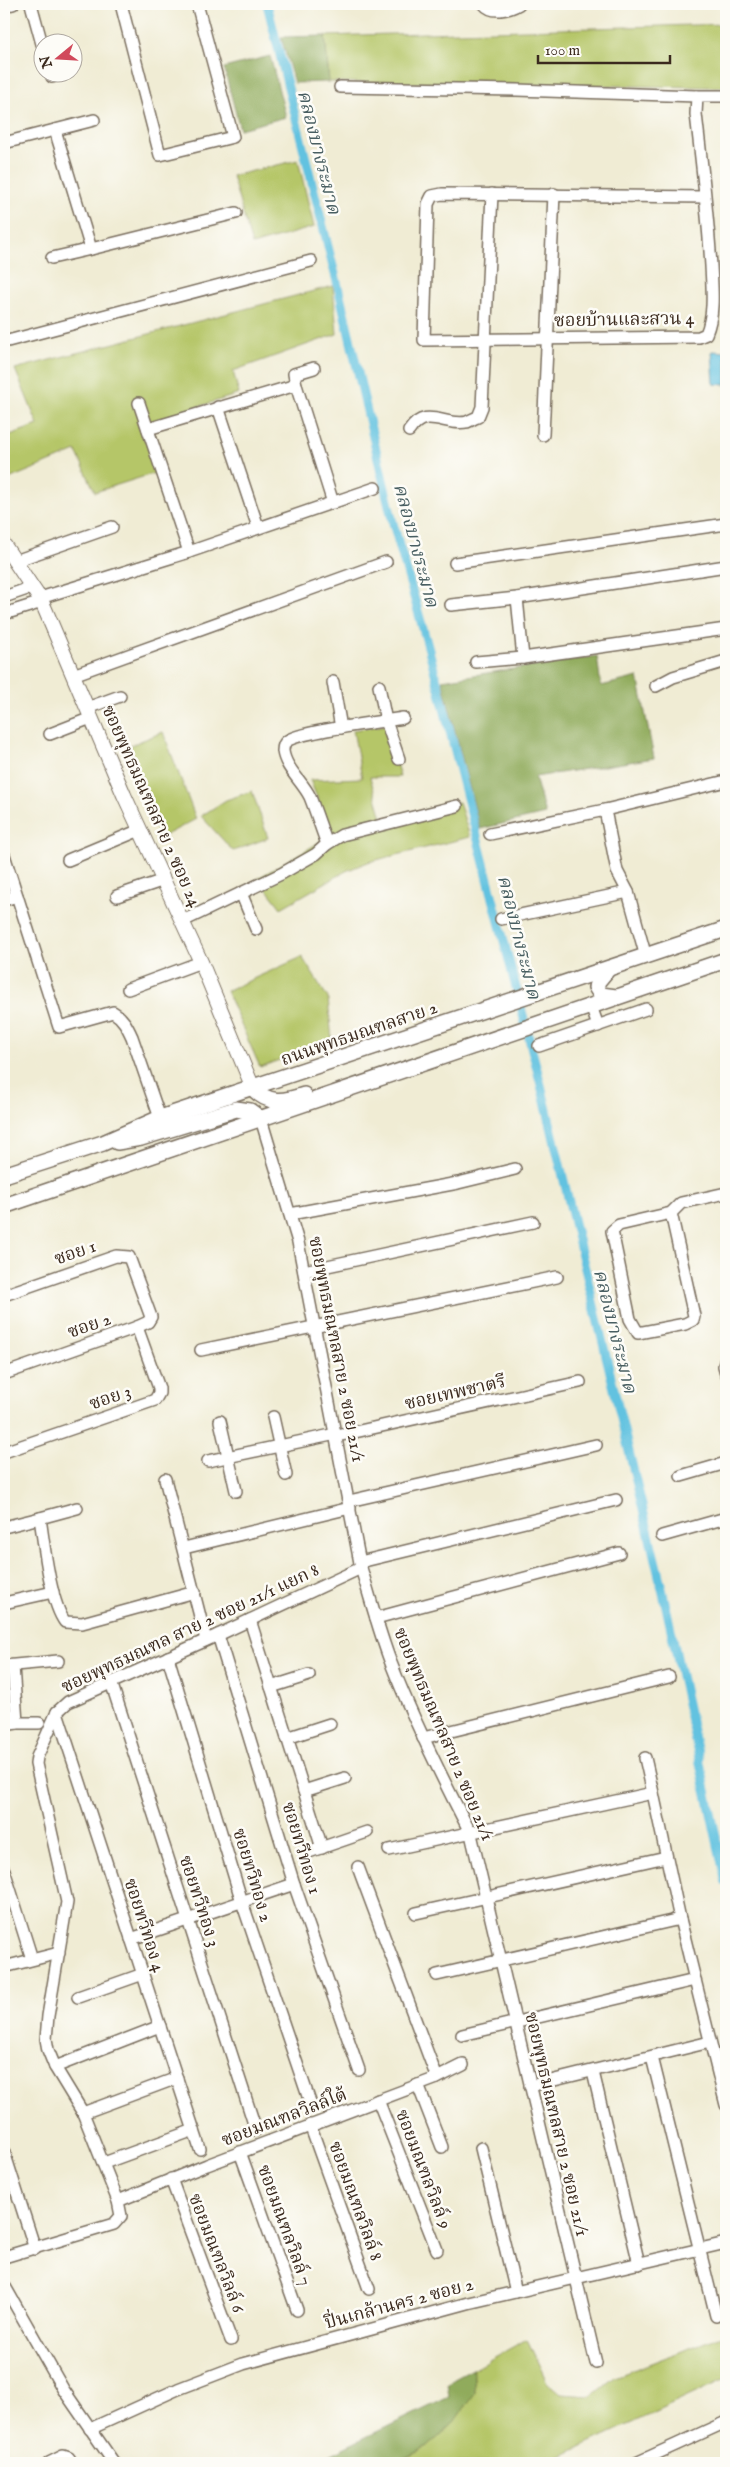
<svg xmlns="http://www.w3.org/2000/svg" width="730" height="2467" font-family="'IM FELL English','Noto Serif Thai',serif">
  <rect width="100%" height="100%" fill="#fdfcf7"/>
  <filter id="ink" filterUnits="userSpaceOnUse"><feTurbulence type="fractalNoise" baseFrequency=".02" numOctaves="2"/><feDisplacementMap in="SourceGraphic" scale="10" xChannelSelector="R" yChannelSelector="G"/><feConvolveMatrix kernelMatrix="1 2 1 2 8 2 1 2 1" color-interpolation-filters="sRGB"/></filter>
  <filter id="wash" filterUnits="userSpaceOnUse"><feTurbulence type="fractalNoise" baseFrequency=".0096" numOctaves="4" result="noise"/><feDisplacementMap in="SourceGraphic" scale="20" xChannelSelector="R" yChannelSelector="G"/><feGaussianBlur stdDeviation="1.12" result="paint"/><feColorMatrix in="noise" values="0 0 0 0 0 0 0 0 0 0 0 0 0 0 0 0 0 1.4 0 .05"/><feComposite in="paint" operator="in"/></filter>
  <g filter="url(#wash)">
    <rect width="100%" height="100%" fill="#f0ecd4"/>
    <g fill="#b5c668" stroke="#787843">
      <polygon points="726,24 726,87 708,87 329,82 325,36"/>
      <polygon points="298,160 314,227 252,245 232,176"/>
      <polygon points="333,286 337,334 233,371 239,394 143,424 158,472 95,492 76,451 4,481 4,437 38,425 15,369"/>
      <polygon points="385,725 400,777 370,777 383,821 459,802 470,837 368,862 346,871 281,908 258,878 332,835 310,780 362,778 353,730"/>
      <polygon points="163,732 196,819 160,838 121,749"/>
      <polygon points="252,791 268,838 233,851 201,816 226,800"/>
      <polygon points="302,957 328,998 332,1041 260,1067 226,991"/>
      <polygon points="726,2334 726,2379 546,2463 394,2463 428,2447 475,2393 473,2369 527,2339 547,2382 561,2394 591,2396 615,2377"/>
    </g>
    <g fill="#90ab5c" stroke="#666a3d">
      <polygon points="325,36 329,82 294,83 281,37"/>
      <polygon points="270,56 286,117 240,129 224,68"/>
      <polygon points="597,656 601,686 638,677 654,758 535,777 545,814 480,829 442,680"/>
      <polygon points="473,2369 475,2393 455,2421 428,2447 394,2463 312,2463 449,2397 447,2383"/>
    </g>
    <polygon fill="#62c2e0" stroke="#4e767f" points="712,351 726,352 726,385 714,384"/>
    <g fill="none" stroke-linecap="round" stroke-linejoin="round">
      <polyline stroke="#62c2e0" stroke-width="9" points="267,4 337,282 393,523 429,650 540,1081 663,1593 726,1882"/>
    </g>
  </g>
  <g filter="url(#ink)">
    <g fill="none" stroke-linecap="round" stroke-linejoin="round">
      <g stroke="#7a6e5e" stroke-width="14">
        <g id="minor">
          <polyline points="31,4 42,44"/>
          <polyline points="121,4 160,155 233,137 197,4"/>
          <path d="M484,4C492,14 509,10 519,4"/>
          <polyline points="4,6 13,4"/>
          <polyline points="51,72 52,77"/>
          <polyline points="340,87 516,90 697,96"/>
          <polyline points="55,130 91,249 236,213"/>
          <polyline points="4,143 94,120"/>
          <path d="M705,197L442,194L432,196L428,204L424,340L699,337L706,334C715,313 712,288 711,266C708,215 702,165 696,114L697,96H726"/>
          <polyline points="52,258 91,249"/>
          <polyline points="4,342 311,261"/>
          <polyline points="296,385 294,374 314,368"/>
          <polyline points="139,403 189,552"/>
          <polyline points="218,407 258,527"/>
          <polyline points="148,429 296,385 333,503"/>
          <path d="M409,431C426,405 444,427 467,422C470,421 474,418 478,417L482,407L492,194"/>
          <polyline points="543,435 554,194"/>
          <polyline points="15,561 112,527"/>
          <polyline points="455,563 726,524"/>
          <polyline points="4,597 33,587"/>
          <polyline points="40,598 189,552 375,488"/>
          <polyline points="517,598 523,658 726,629"/>
          <polyline points="451,605 517,598 726,566"/>
          <polyline points="4,614 42,602"/>
          <polyline points="476,662 523,658"/>
          <polyline points="73,675 386,562"/>
          <polyline points="333,682 341,728"/>
          <polyline points="379,686 386,721 399,759"/>
          <polyline points="656,686 673,677 726,661"/>
          <polyline points="87,708 120,696"/>
          <polyline points="50,734 91,718"/>
          <polyline points="490,834 605,810"/>
          <polyline points="327,844 342,835 457,806"/>
          <path d="M4,855L59,1027L113,1012C123,1018 127,1026 132,1037L160,1118"/>
          <polyline points="68,860 140,830"/>
          <polyline points="241,893 256,929"/>
          <polyline points="117,896 164,880"/>
          <polyline points="4,900 17,896"/>
          <polyline points="501,919 628,892"/>
          <path d="M183,921L281,874L316,854L327,844C321,828 316,812 310,797C303,782 285,768 283,751C283,748 284,743 287,741C300,731 382,722 403,718"/>
          <polyline points="646,957 628,892 617,871 605,810 726,781"/>
          <polyline points="128,989 201,962"/>
          <polyline points="591,1006 598,1026"/>
          <polyline points="539,1046 646,1009"/>
          <path d="M261,1119L298,1242L361,1568C371,1600 379,1632 391,1663C414,1722 442,1778 471,1834L596,2363"/>
          <polyline points="671,1213 694,1316 693,1320 685,1324 638,1333 630,1319 612,1231 619,1225 671,1213 681,1203 726,1193"/>
          <polyline points="290,1214 458,1183 515,1169"/>
          <polyline points="304,1271 533,1222"/>
          <polyline points="4,1295 116,1256 129,1257 151,1317 148,1322 137,1327 4,1374"/>
          <polyline points="201,1350 557,1277"/>
          <polyline points="726,1359 724,1366 726,1373"/>
          <polyline points="273,1417 286,1475"/>
          <polyline points="220,1421 236,1491"/>
          <polyline points="337,1436 580,1382"/>
          <polyline points="4,1452 155,1400 159,1393 159,1388 137,1327"/>
          <polyline points="208,1461 336,1434"/>
          <polyline points="681,1476 726,1463"/>
          <polyline points="165,1479 206,1640"/>
          <polyline points="349,1501 596,1445"/>
          <polyline points="40,1518 77,1508"/>
          <path d="M4,1527L40,1518C44,1544 50,1602 65,1622L82,1623L195,1592"/>
          <polyline points="662,1536 726,1518"/>
          <polyline points="184,1548 350,1508"/>
          <polyline points="360,1562 616,1500"/>
          <polyline points="4,1603 53,1592"/>
          <polyline points="376,1618 619,1553"/>
          <polyline points="250,1620 322,1848"/>
          <polyline points="218,1635 294,1884 359,2070"/>
          <polyline points="168,1657 242,1902 310,2102"/>
          <polyline points="4,1666 58,1661"/>
          <polyline points="111,1682 256,2130"/>
          <polyline points="271,1687 309,1675"/>
          <polyline points="57,1712 200,2149"/>
          <polyline points="17,1723 39,1723"/>
          <polyline points="4,1725 17,1723 13,1666"/>
          <polyline points="287,1738 330,1724"/>
          <polyline points="423,1738 669,1677"/>
          <polyline points="645,1758 653,1793"/>
          <polyline points="304,1791 345,1778"/>
          <polyline points="389,1850 653,1793 680,1919 726,2105"/>
          <polyline points="306,1853 367,1832"/>
          <polyline points="358,1867 437,2078"/>
          <polyline points="4,1870 32,1959"/>
          <polyline points="416,1913 666,1857"/>
          <polyline points="131,1939 294,1884"/>
          <polyline points="4,1967 59,1953"/>
          <polyline points="437,1975 680,1919"/>
          <polyline points="78,1997 143,1974"/>
          <polyline points="462,2035 695,1980"/>
          <polyline points="652,2057 716,2316"/>
          <polyline points="55,2067 160,2026"/>
          <polyline points="593,2072 639,2264"/>
          <polyline points="418,2085 442,2147"/>
          <polyline points="530,2086 710,2042"/>
          <polyline points="378,2100 437,2250"/>
          <polyline points="83,2113 177,2078"/>
          <polyline points="310,2125 369,2289"/>
          <polyline points="481,2148 516,2292"/>
          <polyline points="4,2152 35,2249"/>
          <polyline points="240,2152 297,2310"/>
          <polyline points="104,2163 194,2130"/>
          <polyline points="171,2179 231,2340"/>
          <polyline points="118,2201 207,2165 437,2078 463,2065"/>
          <polyline points="4,2257 114,2224 121,2216 118,2201 83,2113 55,2067 48,2050 46,2039 48,2016 67,1902 36,1764 37,1757 57,1712 68,1702 218,1635 361,1568"/>
          <polyline points="4,2285 63,2389 114,2463"/>
          <polyline points="90,2429 178,2389 243,2364 468,2303 726,2243"/>
          <polyline points="49,2463 63,2456 69,2458 72,2463"/>
          <polyline points="636,2463 726,2422"/>
        </g>
      </g>
      <g stroke="#7a6e5e" stroke-width="16">
        <polyline id="tertiary" points="4,545 42,602 124,795 201,962 253,1088"/>
      </g>
      <g stroke="#7a6e5e" stroke-width="18">
        <g id="secondary">
          <polyline points="608,969 598,981 596,987 601,995 616,997"/>
          <path d="M253,1088C268,1105 284,1102 304,1095"/>
          <polyline points="117,1142 141,1138 236,1109 250,1111 261,1119"/>
          <polyline points="4,1175 103,1143 160,1118 726,929"/>
          <polyline points="4,1206 726,960"/>
        </g>
      </g>
      <use href="#minor" stroke="#fff" stroke-width="11"/>
      <use href="#tertiary" stroke="#fff" stroke-width="14"/>
      <use href="#secondary" stroke="#fff" stroke-width="15"/>
    </g>
  </g>
  <g text-anchor="middle" stroke-width="5" stroke-linejoin="round" paint-order="stroke">
    <g font-size="18" fill="#3b2a1e" stroke="#fdfcf7">
      <text transform="translate(624 319) rotate(-1)" y="6">ซอยบ้านและสวน 4</text>
      <text transform="translate(152 806) rotate(66)" y="6">ซอยพุทธมณฑลสาย 2 ซอย 24</text>
      <text transform="translate(359 1033) rotate(-19)" y="6">ถนนพุทธมณฑลสาย 2</text>
      <text transform="translate(75 1252) rotate(-19)" y="6">ซอย 1</text>
      <text transform="translate(89 1325) rotate(-19)" y="6">ซอย 2</text>
      <text transform="translate(337 1349) rotate(79)" y="6">ซอยพุทธมณฑลสาย 2 ซอย 21/1</text>
      <text transform="translate(455 1392) rotate(-13)" y="6">ซอยเทพชาตรี</text>
      <text transform="translate(110 1397) rotate(-19)" y="6">ซอย 3</text>
      <text transform="translate(190 1628) rotate(-25)" y="6">ซอยพุทธมณฑล สาย 2 ซอย 21/1 แยก 8</text>
      <text transform="translate(444 1734) rotate(67)" y="6">ซอยพุทธมณฑลสาย 2 ซอย 21/1</text>
      <text transform="translate(302 1848) rotate(73)" y="6">ซอยทวีทอง 1</text>
      <text transform="translate(253 1875) rotate(73)" y="6">ซอยทวีทอง 2</text>
      <text transform="translate(200 1901) rotate(72)" y="6">ซอยทวีทอง 3</text>
      <text transform="translate(145 1925) rotate(72)" y="6">ซอยทวีทอง 4</text>
      <text transform="translate(284 2117) rotate(-21)" y="6">ซอยมณฑลวิลล์ใต้</text>
      <text transform="translate(557 2124) rotate(77)" y="6">ซอยพุทธมณฑลสาย 2 ซอย 21/1</text>
      <text transform="translate(424 2169) rotate(69)" y="6">ซอยมณฑลวิลล์ 9</text>
      <text transform="translate(356 2201) rotate(70)" y="6">ซอยมณฑลวิลล์ 8</text>
      <text transform="translate(285 2225) rotate(70)" y="6">ซอยมณฑลวิลล์ 7</text>
      <text transform="translate(217 2253) rotate(69)" y="6">ซอยมณฑลวิลล์ 6</text>
      <text transform="translate(399 2303) rotate(-15)" y="6">ปิ่นเกล้านคร 2 ซอย 2</text>
    </g>
    <g font-size="19" font-style="italic" fill="#495f62" stroke="#fdfcf7">
      <text transform="translate(320 152) rotate(76)" y="7">คลองบางระมาด</text>
      <text transform="translate(417 545) rotate(75)" y="7">คลองบางระมาด</text>
      <text transform="translate(520 937) rotate(76)" y="7">คลองบางระมาด</text>
      <text transform="translate(616 1331) rotate(76)" y="7">คลองบางระมาด</text>
    </g>
  </g>
  <rect width="730" height="2467" fill="none" stroke="#fdfcf7" stroke-width="20"/>
  <g transform="translate(58 58) rotate(252)"><circle r="24" fill="#fdfcf7" stroke="#afa8a0"/>
  <path d="M0-4L9 19L0 12L-9 19Z" fill="#d1495b"/>
  <text y="-8" font-size="14" font-weight="bold" text-anchor="middle" fill="#3b2a1e">N</text>
  </g>
  <path d="M538 55v8h132v-8" fill="none" stroke="#3b2a1e" stroke-width="2.5"/>
  <text x="545" y="55" font-size="15" fill="#3b2a1e" stroke="#fdfcf7" stroke-width="4" paint-order="stroke">100 m</text>
</svg>
